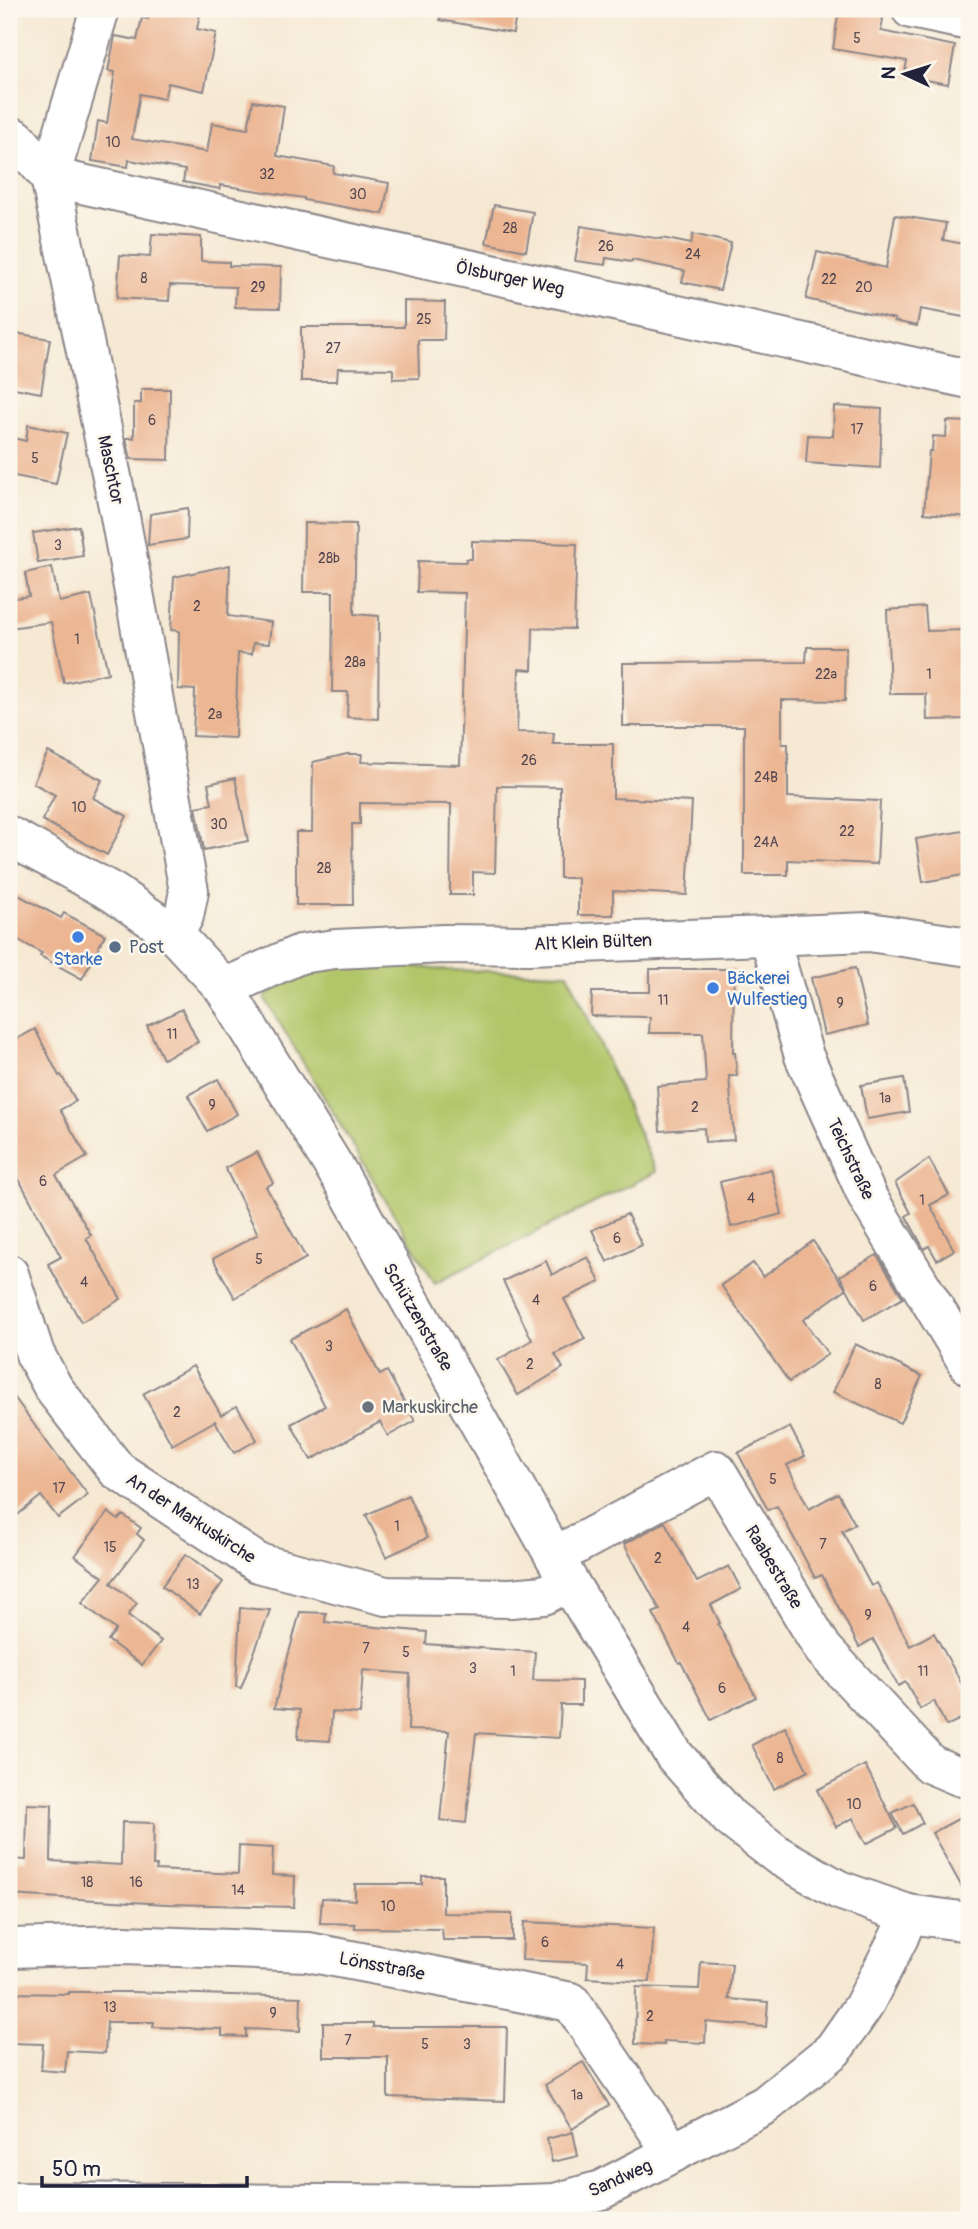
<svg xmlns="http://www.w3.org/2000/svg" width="978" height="2229" font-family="Pangolin,sans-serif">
  <rect width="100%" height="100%" fill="#fbf7ec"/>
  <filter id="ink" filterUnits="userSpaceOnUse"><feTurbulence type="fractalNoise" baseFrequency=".0143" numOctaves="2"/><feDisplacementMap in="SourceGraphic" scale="14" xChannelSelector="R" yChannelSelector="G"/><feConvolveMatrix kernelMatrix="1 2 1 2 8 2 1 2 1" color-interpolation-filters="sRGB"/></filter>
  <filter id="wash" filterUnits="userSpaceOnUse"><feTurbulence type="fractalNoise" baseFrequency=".00686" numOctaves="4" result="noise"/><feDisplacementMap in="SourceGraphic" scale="28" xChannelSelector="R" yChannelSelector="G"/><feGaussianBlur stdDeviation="1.57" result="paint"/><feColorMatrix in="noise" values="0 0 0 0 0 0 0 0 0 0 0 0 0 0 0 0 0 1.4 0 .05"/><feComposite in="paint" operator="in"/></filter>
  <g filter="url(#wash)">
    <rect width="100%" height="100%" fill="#f6e9d4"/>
    <polygon fill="#b2c669" stroke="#6a7452" stroke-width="2" points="353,960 446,970 568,973 656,1172 435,1283 264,997 312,966"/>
    <g id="blocks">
      <g fill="#ecb693">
        <polygon points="150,9 201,9 197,29 216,33 204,91 168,83 164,99 140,94 132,139 207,152 212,123 248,129 253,101 284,106 277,156 334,166 333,173 389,183 383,214 304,200 304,198 220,185 220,189 183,182 185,170 129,160 128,167 92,161 98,121 107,123 115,72 108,71 115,36 137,40 142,18 148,19"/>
        <polygon points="442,9 517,9 513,33 440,20"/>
        <polygon points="839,9 863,9 884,12 881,31 955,46 948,84 904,76 907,61 833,49"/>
        <polygon points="494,205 533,212 526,251 486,243"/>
        <polygon points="895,215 946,223 943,240 969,245 969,318 920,309 917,326 894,321 895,319 806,299 817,252 886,268"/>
        <polygon points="581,226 661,239 662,238 691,244 693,234 731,243 720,290 682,282 685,271 632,260 632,262 606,258 605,265 575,261"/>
        <polygon points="152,234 201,237 201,261 229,262 229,266 281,267 280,308 235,307 236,287 170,285 169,301 117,298 120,255 150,257"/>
        <polygon points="404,301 445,302 444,340 418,340 419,378 393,379 393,369 338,368 337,381 301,381 301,327 404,327"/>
        <polygon points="9,332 50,339 41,393 9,387"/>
        <polygon points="141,389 170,389 169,460 131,459 126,438 134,438 134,403 141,403"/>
        <polygon points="834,406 882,409 880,468 806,463 808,435 833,436"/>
        <polygon points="947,421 969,422 969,517 924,513 929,451 932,451 933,436 946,437"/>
        <polygon points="28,425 67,433 56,484 9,475 9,437 26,441"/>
        <polygon points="188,508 187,539 148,545 150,514"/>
        <polygon points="304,523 356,524 354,614 379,616 378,719 347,717 348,692 332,692 333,592 303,592"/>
        <polygon points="79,526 83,556 38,563 33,533"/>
        <polygon points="472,541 577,544 574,629 533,628 532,670 519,669 517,732 554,733 553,744 613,744 613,798 692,802 687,895 613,891 613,915 578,915 578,878 560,878 560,787 497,786 495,873 473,872 473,895 450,895 451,804 360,803 360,824 352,824 353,905 296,905 296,832 312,832 313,762 347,754 362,754 361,762 460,765 465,593 417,592 418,561 466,562 466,559 472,559"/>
        <polygon points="230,565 228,616 271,622 269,644 253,643 252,654 238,653 235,738 193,736 195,690 178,689 179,631 171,630 174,577"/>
        <polygon points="52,567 59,602 91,595 108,673 64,683 51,622 9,628 9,599 29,596 25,573"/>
        <polygon points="925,607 927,631 967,630 969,719 927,720 926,694 890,694 887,610"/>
        <polygon points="807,647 846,647 845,701 782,700 782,744 788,744 788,797 880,801 877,864 788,860 788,875 744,875 744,726 623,726 623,663 806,662"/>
        <polygon points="48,752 102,780 93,798 127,816 107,855 42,820 55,795 33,783"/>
        <polygon points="235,778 248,841 204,850 196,807 212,804 208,784"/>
        <polygon points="969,830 969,874 923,882 916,839"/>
        <polygon points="9,890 61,918 64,913 105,935 82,979 40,956 42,953 9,935"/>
        <polygon points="855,968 868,1025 824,1035 811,978"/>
        <polygon points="650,969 734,969 733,1053 735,1053 737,1076 729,1076 734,1140 705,1142 704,1128 660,1131 657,1086 706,1082 703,1033 649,1033 650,1017 591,1016 592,992 650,992"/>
        <polygon points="182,1009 198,1042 163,1059 147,1026"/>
        <polygon points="35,1029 59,1076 61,1075 76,1101 60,1110 87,1157 56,1175 91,1235 86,1238 121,1299 81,1322 48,1264 61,1257 9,1161 9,1043"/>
        <polygon points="904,1078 909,1112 867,1119 861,1085"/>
        <polygon points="218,1079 237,1114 207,1131 188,1095"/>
        <polygon points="257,1152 273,1183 266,1187 306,1258 235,1298 213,1259 258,1234 225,1168"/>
        <polygon points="929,1159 949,1195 930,1205 954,1250 937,1260 929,1246 924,1249 906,1216 911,1213 895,1183"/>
        <polygon points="771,1169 782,1214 731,1227 720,1182"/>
        <polygon points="627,1214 642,1245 607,1262 592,1230"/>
        <polygon points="813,1241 846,1289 803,1320 828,1354 789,1382 721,1285 753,1263 763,1277"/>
        <polygon points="877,1255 903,1298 864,1320 840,1276"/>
        <polygon points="588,1257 600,1282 564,1299 585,1339 555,1354 563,1368 518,1395 498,1360 532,1340 503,1281 546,1261 552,1275"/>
        <polygon points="346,1309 380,1375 387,1371 415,1421 388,1436 380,1422 311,1460 291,1424 325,1406 290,1339"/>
        <polygon points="855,1344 922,1376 900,1423 833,1392"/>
        <polygon points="193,1366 221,1415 237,1406 257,1440 234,1453 215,1421 172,1445 143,1394"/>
        <polygon points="9,1390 60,1460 61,1459 88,1495 58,1518 41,1496 9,1522"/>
        <polygon points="790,1427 805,1456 787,1465 809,1509 838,1493 855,1524 842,1531 871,1586 877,1583 910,1646 934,1633 969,1697 969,1715 946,1726 934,1701 920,1709 906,1682 898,1686 873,1639 859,1647 822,1575 815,1578 777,1506 768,1510 738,1453"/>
        <polygon points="408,1495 427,1538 386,1557 366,1515"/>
        <polygon points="108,1512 118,1520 123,1515 141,1528 137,1534 144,1540 111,1583 137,1603 128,1615 161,1641 142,1665 108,1640 116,1630 82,1603 103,1577 75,1556"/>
        <polygon points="665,1522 697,1582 729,1566 741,1589 711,1605 720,1623 718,1624 756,1697 711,1720 681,1662 679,1663 653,1613 660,1610 624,1544"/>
        <polygon points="186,1554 223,1582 200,1614 162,1586"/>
        <polygon points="240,1608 270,1610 241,1688 236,1687"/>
        <polygon points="300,1612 326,1613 325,1622 427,1632 426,1644 535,1652 533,1680 581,1681 581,1705 561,1705 559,1738 476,1733 466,1823 440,1820 449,1731 408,1730 410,1674 363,1670 360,1714 332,1712 330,1741 298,1739 300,1710 274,1708"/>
        <polygon points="785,1727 808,1771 774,1789 752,1745"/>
        <polygon points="865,1765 897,1828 866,1844 853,1818 836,1827 817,1790"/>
        <polygon points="913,1803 923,1823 903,1834 892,1813"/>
        <polygon points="27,1804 52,1805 51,1861 121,1865 122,1822 154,1823 153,1866 157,1866 156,1870 238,1874 239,1846 273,1848 272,1875 295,1876 294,1907 167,1904 9,1895 9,1859 26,1860"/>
        <polygon points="969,1813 969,1900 932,1833"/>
        <polygon points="422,1876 443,1876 443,1913 512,1914 512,1940 443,1940 442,1929 355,1928 355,1924 320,1923 322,1898 355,1900 355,1884 422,1884"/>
        <polygon points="524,1922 654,1928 650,1982 587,1978 588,1963 522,1960"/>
        <polygon points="701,1962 732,1964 729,1999 768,2002 766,2027 706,2022 705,2043 664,2041 664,2045 635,2044 636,1987 699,1989"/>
        <polygon points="69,1992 132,1992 301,1997 300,2031 246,2029 246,2037 222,2036 222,2029 153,2027 154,2022 107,2022 105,2053 67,2051 65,2072 41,2070 43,2044 9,2043 9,1993 69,1994"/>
        <polygon points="323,2023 373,2023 373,2027 507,2027 505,2101 388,2097 388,2057 323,2057"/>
        <polygon points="583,2062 609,2105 572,2129 545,2085"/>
        <polygon points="573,2132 578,2156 552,2162 547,2139"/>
      </g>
    </g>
  </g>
  <g filter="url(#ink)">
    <use href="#blocks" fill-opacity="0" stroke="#8c8688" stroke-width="2"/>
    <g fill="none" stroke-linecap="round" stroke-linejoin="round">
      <g stroke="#8c8688" stroke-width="42">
        <g id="minor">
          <polyline points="100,9 50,177 119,511 189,891 184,916 174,934"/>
          <polyline points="911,9 969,21"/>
          <polyline points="9,135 17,139 50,177 969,379"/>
          <polyline points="9,836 112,892 174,934 224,988 341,1178 569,1582 674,1755 730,1818 779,1856 839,1890 908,1914 969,1922"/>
          <polyline points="769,936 804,1056 868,1198 969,1365"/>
          <polyline points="224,988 300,954 335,949 444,944 529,945 869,932 969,947"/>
          <polyline points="9,1274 35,1354 54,1389 117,1470 258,1563 386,1596 511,1598 544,1595 569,1582"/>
          <polyline points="555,1556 716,1470 823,1649 930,1764 961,1777 969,1777"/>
          <polyline points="9,1948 124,1945 308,1952 571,2002 673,2153"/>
          <polyline points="9,2202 489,2205 555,2203 601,2190 765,2105 833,2050 863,2007 899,1937 908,1914"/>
        </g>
      </g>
      <use href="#minor" stroke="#fff" stroke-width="38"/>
    </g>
  </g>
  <g fill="#3f7fe0" stroke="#fbf7ec" stroke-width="2.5">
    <circle cx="78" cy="937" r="7"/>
    <circle cx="713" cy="988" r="7"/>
  </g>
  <circle fill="#5c6f8a" stroke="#fbf7ec" stroke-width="2.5" cx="115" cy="947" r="7"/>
  <circle fill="#6b7280" stroke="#fbf7ec" stroke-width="2.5" cx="368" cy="1407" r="7"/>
  <g text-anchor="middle" stroke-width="5" stroke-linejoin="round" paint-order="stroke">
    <g font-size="14" fill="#544751">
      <text x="857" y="43">5</text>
      <text x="113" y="147">10</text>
      <text x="267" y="179">32</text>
      <text x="358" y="199">30</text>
      <text x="510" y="233">28</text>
      <text x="606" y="251">26</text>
      <text x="693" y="259">24</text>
      <text x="144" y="283">8</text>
      <text x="829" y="284">22</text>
      <text x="258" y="292">29</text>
      <text x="864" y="292">20</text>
      <text x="424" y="324">25</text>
      <text x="333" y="353">27</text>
      <text x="152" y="425">6</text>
      <text x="857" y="434">17</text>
      <text x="35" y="463">5</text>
      <text x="58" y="550">3</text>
      <text x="329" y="563">28b</text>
      <text x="197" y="611">2</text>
      <text x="77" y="644">1</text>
      <text x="355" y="667">28a</text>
      <text x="826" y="679">22a</text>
      <text x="929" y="679">1</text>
      <text x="215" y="719">2a</text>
      <text x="529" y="765">26</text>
      <text x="766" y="782">24B</text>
      <text x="79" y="812">10</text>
      <text x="219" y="829">30</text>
      <text x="847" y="836">22</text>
      <text x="766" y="847">24A</text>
      <text x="324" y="873">28</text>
      <text x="663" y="1005">11</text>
      <text x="840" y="1008">9</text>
      <text x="172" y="1039">11</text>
      <text x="885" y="1103">1a</text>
      <text x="212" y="1110">9</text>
      <text x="695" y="1112">2</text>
      <text x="43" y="1186">6</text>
      <text x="751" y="1203">4</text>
      <text x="922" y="1205">1</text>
      <text x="617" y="1243">6</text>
      <text x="259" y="1264">5</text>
      <text x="84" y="1287">4</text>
      <text x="873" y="1291">6</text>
      <text x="536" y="1305">4</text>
      <text x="329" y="1351">3</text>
      <text x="530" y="1369">2</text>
      <text x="878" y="1389">8</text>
      <text x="177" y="1417">2</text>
      <text x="773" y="1484">5</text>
      <text x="59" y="1493">17</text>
      <text x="397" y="1531">1</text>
      <text x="823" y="1549">7</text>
      <text x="110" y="1552">15</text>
      <text x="658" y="1563">2</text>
      <text x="193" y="1589">13</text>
      <text x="868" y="1620">9</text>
      <text x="686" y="1632">4</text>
      <text x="366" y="1653">7</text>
      <text x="406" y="1657">5</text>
      <text x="473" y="1673">3</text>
      <text x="513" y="1676">1</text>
      <text x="923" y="1676">11</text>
      <text x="722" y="1693">6</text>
      <text x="780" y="1763">8</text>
      <text x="854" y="1809">10</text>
      <text x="87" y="1887">18</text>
      <text x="136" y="1887">16</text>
      <text x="238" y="1895">14</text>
      <text x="388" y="1911">10</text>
      <text x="545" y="1947">6</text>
      <text x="620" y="1969">4</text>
      <text x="110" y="2012">13</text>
      <text x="273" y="2018">9</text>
      <text x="650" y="2021">2</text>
      <text x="348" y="2045">7</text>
      <text x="425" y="2049">5</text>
      <text x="467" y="2049">3</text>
      <text x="577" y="2100">1a</text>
    </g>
    <g font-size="18" fill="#22223b" stroke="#fbf7ec">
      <text transform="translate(510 278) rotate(12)" y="6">Ölsburger Weg</text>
      <text transform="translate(111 470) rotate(78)" y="6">Maschtor</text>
      <text transform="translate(593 942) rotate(-2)" y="6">Alt Klein Bülten</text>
      <text transform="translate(851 1159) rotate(65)" y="6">Teichstraße</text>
      <text transform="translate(418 1317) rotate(60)" y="6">Schützenstraße</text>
      <text transform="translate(191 1518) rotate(33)" y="6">An der Markuskirche</text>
      <text transform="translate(774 1567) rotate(59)" y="6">Raabestraße</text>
      <text transform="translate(382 1966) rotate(11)" y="6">Lönsstraße</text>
      <text transform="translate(620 2178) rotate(-24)" y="6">Sandweg</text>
    </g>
    <g font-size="18" fill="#4e5e75" stroke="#fbf7ec" text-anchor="start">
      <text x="129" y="953">Post</text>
    </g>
    <g font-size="18" fill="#366cbe" stroke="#fbf7ec">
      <text x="78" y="965">Starke</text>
      <text x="727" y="984" text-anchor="start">Bäckerei<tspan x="727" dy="21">Wulfestieg</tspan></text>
    </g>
    <g font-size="18" fill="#5b616d" stroke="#fbf7ec" text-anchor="start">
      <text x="382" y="1413">Markuskirche</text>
    </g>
  </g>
  <rect width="978" height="2229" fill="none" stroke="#fbf7ec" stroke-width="35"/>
  <g transform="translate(905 74) rotate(274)" stroke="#fbf7ec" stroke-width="5" paint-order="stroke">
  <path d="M0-5L12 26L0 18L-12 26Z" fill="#22223b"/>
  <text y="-10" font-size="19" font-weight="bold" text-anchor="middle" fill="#22223b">N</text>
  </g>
  <path d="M42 2176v10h205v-10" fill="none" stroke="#22223b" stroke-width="3.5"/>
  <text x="52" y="2176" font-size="21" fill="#22223b" stroke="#fbf7ec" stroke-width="5" paint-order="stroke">50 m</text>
</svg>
